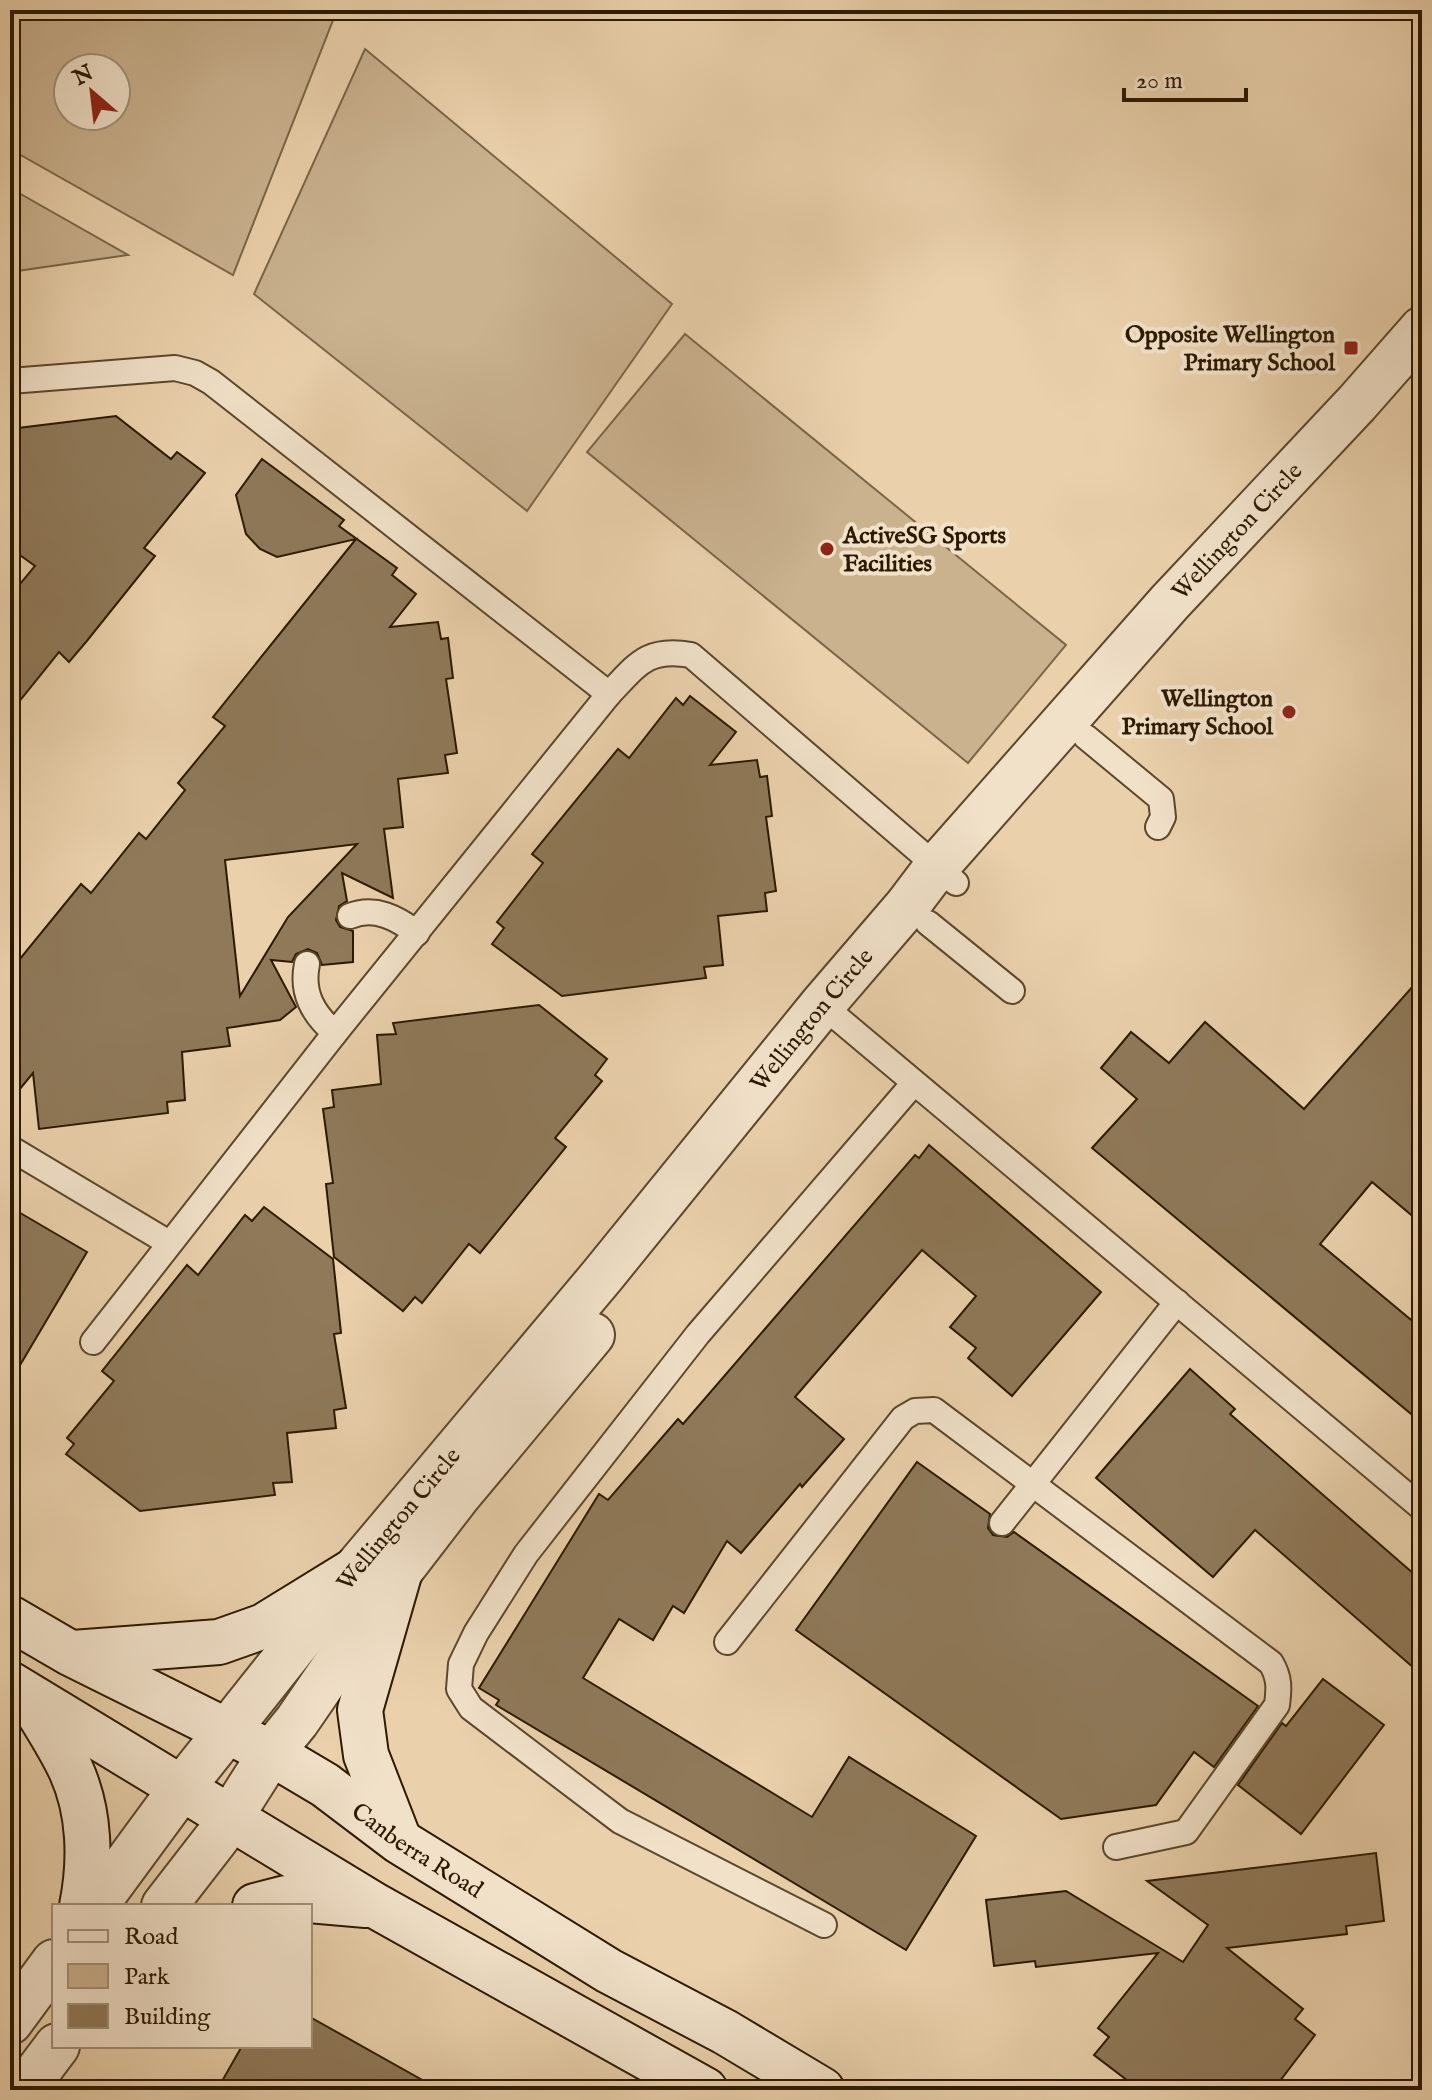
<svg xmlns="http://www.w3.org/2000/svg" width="1432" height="2100" font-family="'IM FELL English',serif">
  <rect width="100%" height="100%" fill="#ead1ac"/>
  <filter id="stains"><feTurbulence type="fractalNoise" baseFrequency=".0025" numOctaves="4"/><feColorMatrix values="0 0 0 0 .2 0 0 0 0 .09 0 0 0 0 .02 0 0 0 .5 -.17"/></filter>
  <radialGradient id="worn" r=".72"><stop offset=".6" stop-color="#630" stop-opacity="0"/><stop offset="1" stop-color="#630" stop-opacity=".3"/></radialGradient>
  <g fill="#cab28f" stroke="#7b6648" stroke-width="2" fill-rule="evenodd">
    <path d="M10,10H337L233,275L10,149ZM68,68H116V116H68Z"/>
    <polygon points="365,49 672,304 527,511 254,294"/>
    <polygon points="10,188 128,255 10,272"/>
    <polygon points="685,334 1066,645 968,763 587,452"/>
  </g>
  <g fill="#8f7959" stroke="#2c1900" stroke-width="2" fill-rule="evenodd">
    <polygon points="116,416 171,459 177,452 205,473 144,548 155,556 86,642 69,662 59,652 10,713 10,596 35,566 10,548 10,429"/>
    <path d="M262,459L344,520L339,526L397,568L392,575L416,594L390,627L438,622L441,639L448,638L453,678L446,679L457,753L445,755L448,773L398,779L403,827L384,829L393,898L342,873L347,901L339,906L336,920L340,927L353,931V962L322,965L317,953L308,949L296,954L292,962L271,960L296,1007L280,1020L227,1028L230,1046L182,1052L185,1100L167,1102L168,1113L39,1129L33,1073L10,1101V971L81,884L91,893L139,833L146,839L185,790L178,783L225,726L213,717L356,539L277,557L260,549L246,534L236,495ZM357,844L288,917L240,996L225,860Z"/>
    <polygon points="690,696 736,732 710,765 757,760 760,777 767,776 772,816 766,817 776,891 765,893 767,911 718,916 723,965 704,967 706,978 562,996 492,944 504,928 497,922 543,863 532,854 618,749 629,758 676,698 683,705"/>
    <polygon points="1422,976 1422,1224 1372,1182 1320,1244 1422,1329 1422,1423 1092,1148 1137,1099 1101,1068 1131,1032 1169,1063 1205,1022 1304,1109"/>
    <polygon points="539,1005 607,1059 595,1075 602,1081 555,1138 566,1147 480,1253 469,1244 422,1303 415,1297 403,1311 334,1257 326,1184 333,1183 323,1109 334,1107 332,1090 381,1084 377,1035 396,1034 393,1023"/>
    <polygon points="929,1145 1101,1292 1012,1396 968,1358 976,1348 950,1327 976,1296 922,1250 795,1397 844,1439 802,1487 800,1484 741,1553 727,1541 684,1613 673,1606 653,1640 619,1619 583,1678 812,1817 849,1757 976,1836 906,1950 496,1705 499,1700 479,1688 599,1494 608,1500 678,1419 683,1424 915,1155 919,1158"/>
    <polygon points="10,1207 87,1252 10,1382"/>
    <polygon points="264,1207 333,1259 341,1333 334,1334 346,1408 334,1410 336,1428 287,1433 292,1482 273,1483 275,1495 140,1511 66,1454 74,1444 67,1438 114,1381 102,1371 187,1265 198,1275 245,1215 252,1221"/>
    <polygon points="1190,1369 1235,1409 1230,1414 1422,1581 1422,1675 1255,1530 1213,1577 1096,1478"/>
    <polygon points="917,1462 990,1514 988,1528 993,1535 1007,1537 1014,1532 1258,1706 1214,1767 1194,1752 1156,1805 1061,1819 796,1630"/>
    <polygon points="1323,1679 1384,1725 1301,1834 1238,1785 1282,1723 1286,1726"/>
    <polygon points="1376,1853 1384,1921 1346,1926 1347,1934 1227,1948 1303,2009 1295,2019 1315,2035 1273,2090 1140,2090 1094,2055 1109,2037 1098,2028 1158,1953 1036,1967 1035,1961 994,1966 986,1900 1066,1891 1183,1962 1208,1925 1147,1881"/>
    <polygon points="310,2017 440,2090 217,2090 242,2046 310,2046"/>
  </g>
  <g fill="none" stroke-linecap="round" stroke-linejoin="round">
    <g stroke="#5c472b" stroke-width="28">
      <g id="service">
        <polyline points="10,381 175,368 195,373 211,382 609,694"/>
        <polyline points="1086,737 1161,799 1163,817 1158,827"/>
        <path d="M350,916C375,906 397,918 417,933"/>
        <polyline points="928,923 1012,991"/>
        <path d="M307,964C301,993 313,1014 335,1033"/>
        <polyline points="822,1005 1422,1508"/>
        <polyline points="10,1148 169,1243"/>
        <path d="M93,1342L335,1033L609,694C637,665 647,647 691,655L956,883"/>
        <polyline points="1002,1523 1177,1302"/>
        <path d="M727,1642L903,1418L915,1411L934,1410L1271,1663C1280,1678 1279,1689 1277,1705L1186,1832L1116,1847"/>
        <polyline points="824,1925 620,1821 471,1708 459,1689 461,1664 476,1633 526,1554 698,1334 914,1083"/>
      </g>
    </g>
    <g stroke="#5c472b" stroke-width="48">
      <g id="minor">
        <path id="s1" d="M95,1906L181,1789L355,1570L602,1276L822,1005L907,906L938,865L1170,602L1357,403L1422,329"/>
        <polyline points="164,1906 219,1835 271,1753 297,1721 400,1571 457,1497 592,1335"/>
        <polyline points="10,2022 54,1962"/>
        <polyline points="24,2090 57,2046"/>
      </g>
    </g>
    <g stroke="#2c1900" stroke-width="48">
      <g id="secondary">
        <path id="s2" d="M10,1618L70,1653L271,1753L325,1785L399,1841L609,1971L725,2032L822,2090"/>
        <polyline points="73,1653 219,1642 264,1626 355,1570"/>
        <polyline points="10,1684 376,1906 705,2090"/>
        <path d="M30,1699C44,1722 60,1746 71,1770C90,1812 91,1861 82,1906"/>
        <polyline points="399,1840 366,1755 360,1710 400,1571"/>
        <polyline points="255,1906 286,1898 366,1905"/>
      </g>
    </g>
    <use href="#service" stroke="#f1e1c9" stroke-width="24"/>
    <use href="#minor" stroke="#f1e1c9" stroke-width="44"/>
    <use href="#secondary" stroke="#f1e1c9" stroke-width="44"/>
  </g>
  <g fill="#8f2418" stroke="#f1e1c9" stroke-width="3">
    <rect x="1343" y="340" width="16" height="16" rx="4"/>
    <circle cx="827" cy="549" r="8"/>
    <circle cx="1289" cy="712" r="8"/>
  </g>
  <g text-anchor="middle" stroke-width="8" stroke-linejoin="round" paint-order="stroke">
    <g font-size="24" font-weight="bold" fill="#2c1900" stroke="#f1e1c9" text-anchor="end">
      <text x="1335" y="342">Opposite Wellington<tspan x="1335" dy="28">Primary School</tspan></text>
      <text x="843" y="543" text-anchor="start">ActiveSG Sports<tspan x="843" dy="28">Facilities</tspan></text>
      <text x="1273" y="706">Wellington<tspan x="1273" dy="28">Primary School</tspan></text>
    </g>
    <g font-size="24" fill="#2c1900" stroke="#f1e1c9">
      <text dy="8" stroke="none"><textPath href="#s1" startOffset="1788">Wellington Circle</textPath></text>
      <text dy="8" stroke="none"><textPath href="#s1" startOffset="1140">Wellington Circle</textPath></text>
      <text dy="8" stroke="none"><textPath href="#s1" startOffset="492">Wellington Circle</textPath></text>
      <text dy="8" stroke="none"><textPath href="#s2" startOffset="470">Canberra Road</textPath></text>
    </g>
  </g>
  <rect width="1432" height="2100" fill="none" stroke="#ead1ac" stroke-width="40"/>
  <rect x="12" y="12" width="1408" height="2076" fill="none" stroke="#2c1900" stroke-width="4"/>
  <rect x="20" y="20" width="1392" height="2060" fill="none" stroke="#2c1900" stroke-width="2"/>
  <rect x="52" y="1904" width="260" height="144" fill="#f1e1c9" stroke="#a29179" stroke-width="2"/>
  <rect x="68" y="1930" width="40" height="12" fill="#f1e1c9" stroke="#a29179" stroke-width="2"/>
  <text x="124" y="1944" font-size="24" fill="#2c1900">Road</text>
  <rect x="68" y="1964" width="40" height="24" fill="#cab28f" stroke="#a29179" stroke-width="2"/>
  <text x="124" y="1984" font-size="24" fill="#2c1900">Park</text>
  <rect x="68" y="2004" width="40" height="24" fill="#8f7959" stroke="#a29179" stroke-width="2"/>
  <text x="124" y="2024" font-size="24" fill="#2c1900">Building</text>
  <g transform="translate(92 92) rotate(332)"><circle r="38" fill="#f1e1c9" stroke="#a29179" stroke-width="2"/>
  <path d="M0-6L14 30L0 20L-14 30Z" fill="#8f2418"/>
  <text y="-12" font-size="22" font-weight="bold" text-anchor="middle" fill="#2c1900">N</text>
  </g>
  <path d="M1124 88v12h122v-12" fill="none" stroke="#2c1900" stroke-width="4"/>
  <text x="1136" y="88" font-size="24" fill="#2c1900" stroke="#f1e1c9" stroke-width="6" paint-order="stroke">20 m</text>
  <rect width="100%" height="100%" filter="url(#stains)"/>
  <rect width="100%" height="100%" fill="url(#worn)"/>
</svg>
